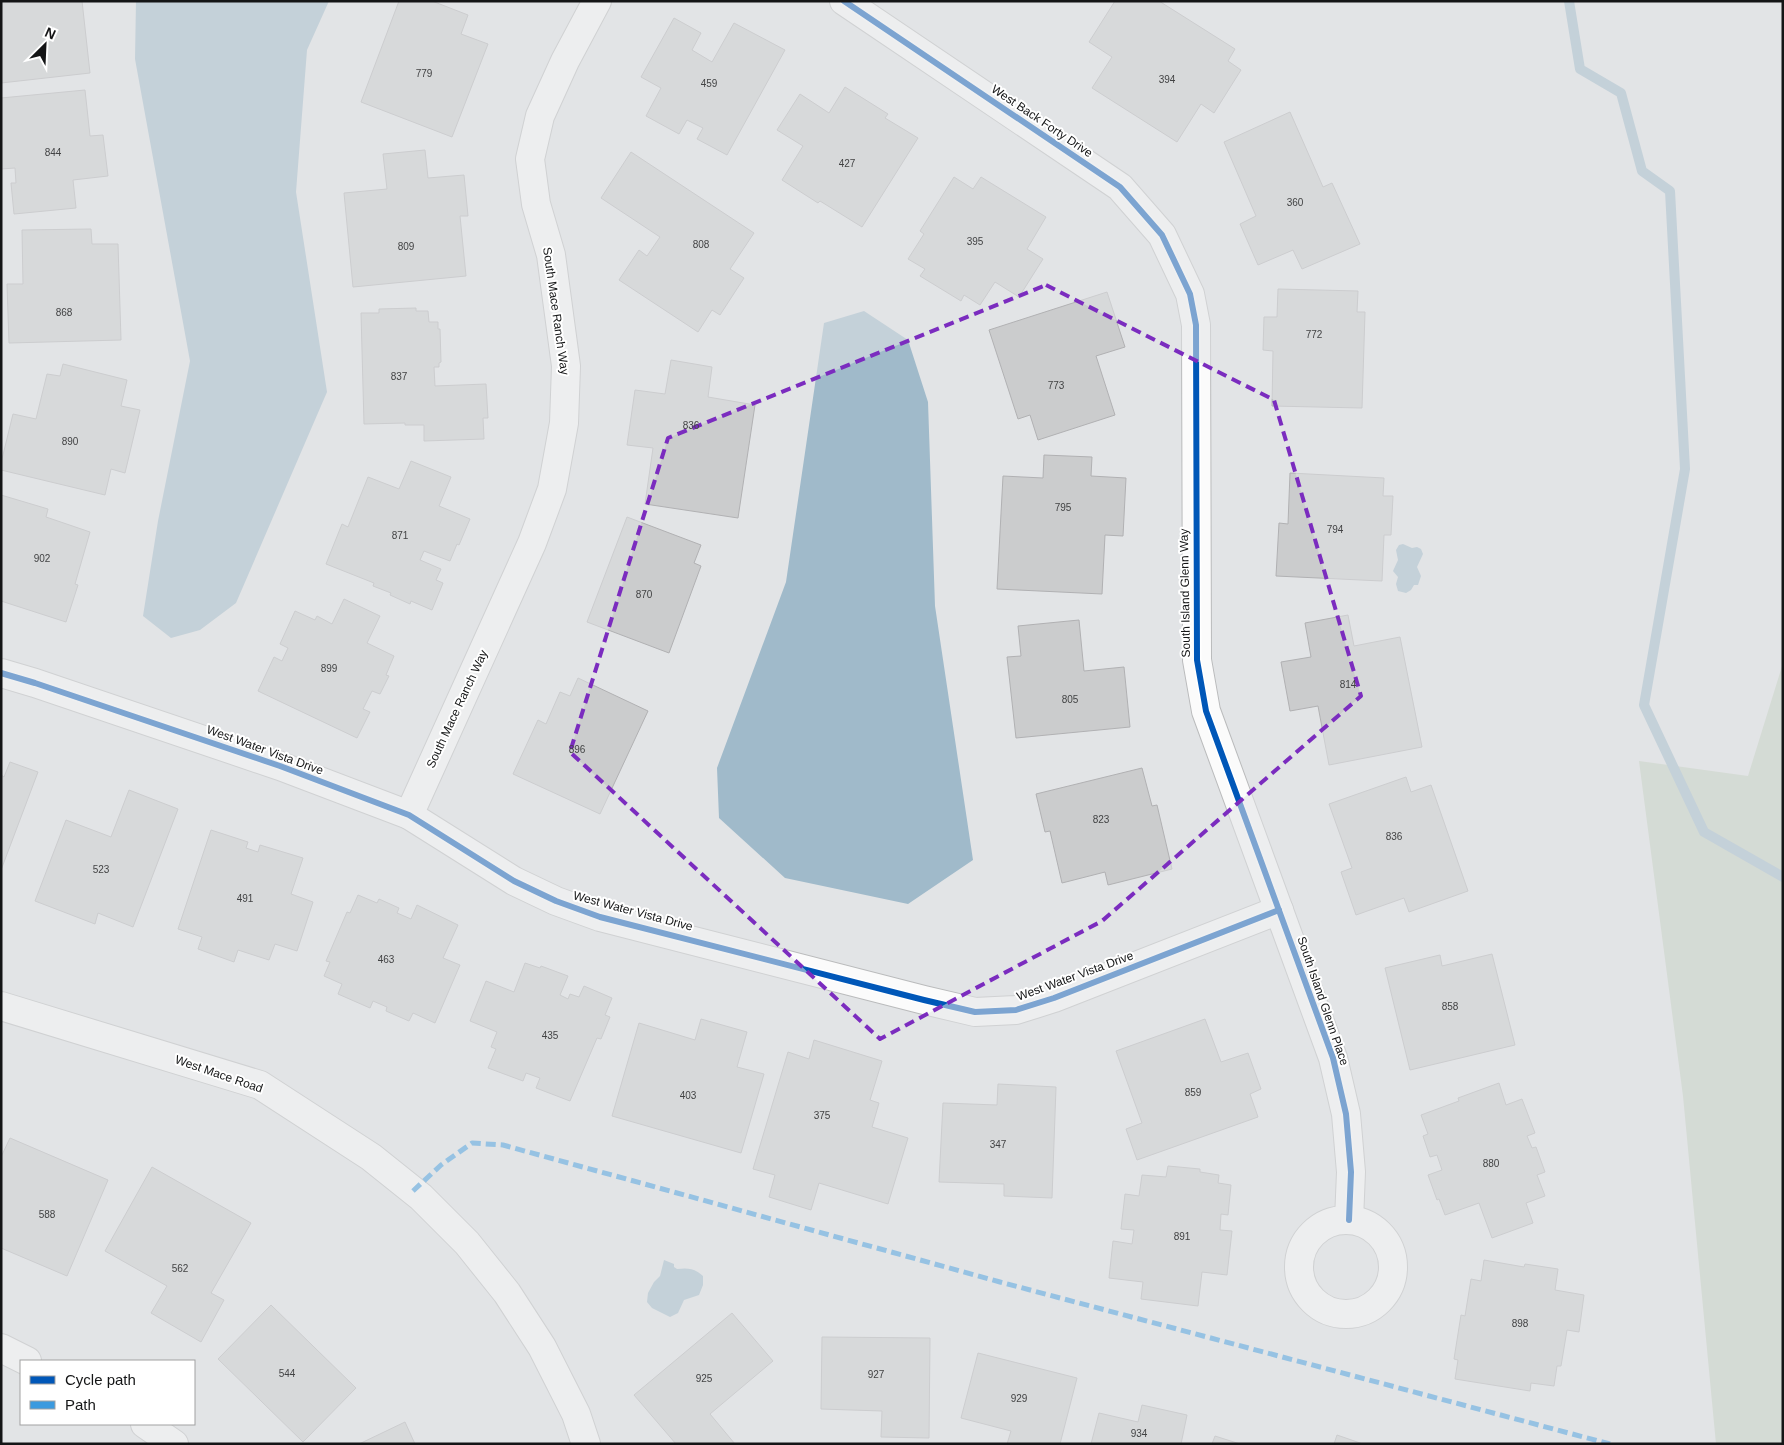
<svg xmlns="http://www.w3.org/2000/svg" width="1784" height="1445" font-family="Arial,sans-serif">
  <rect width="100%" height="100%" fill="#e2e4e6"/>
  <polygon fill="#c4d0c0" points="1783,663 1783,1444 1716,1444 1683,1096 1639,761 1748,776"/>
  <g fill="#a0baca">
    <polygon points="136,1 329,1 307,50 296,192 327,392 236,603 200,630 171,638 143,616 158,521 190,361 135,59"/>
    <polygon points="864,311 908,340 928,402 935,606 973,860 908,904 785,878 719,818 717,768 786,582 824,323"/>
    <polygon points="1403,544 1412,548 1417,547 1421,549 1423,554 1417,567 1421,576 1418,585 1414,585 1411,590 1406,593 1398,591 1396,584 1398,577 1393,571 1398,560 1396,550 1399,545"/>
    <path d="M664,1260L674,1264V1267L677,1269C688,1268 694,1268 703,1276V1285L699,1295L684,1300L678,1313L670,1317L652,1308L647,1302L648,1293L654,1282L660,1276Z"/>
  </g>
  <g fill="none" stroke-linecap="round" stroke-linejoin="round">
    <polyline stroke="#a0baca" stroke-width="10" points="1569,1 1580,69 1621,93 1642,171 1670,191 1685,469 1644,705 1704,832 1783,877"/>
  </g>
  <g fill="#cbcccd" stroke="#b1b1b3">
    <polygon points="1,1 82,1 90,73 1,83"/>
    <polygon points="399,1 432,1 468,15 461,34 488,44 452,137 361,102"/>
    <polygon points="1115,1 1159,1 1235,49 1228,61 1241,70 1214,113 1201,104 1177,142 1092,88 1112,57 1089,42"/>
    <polygon points="674,18 701,33 692,50 712,62 734,23 785,50 727,155 697,139 703,128 687,120 679,134 646,116 661,88 641,77"/>
    <polygon points="845,87 888,114 885,118 918,138 862,227 820,201 818,203 782,180 803,146 777,130 800,94 829,113"/>
    <polygon points="85,90 90,136 103,135 108,176 73,180 76,208 14,214 11,183 16,183 15,168 1,169 1,98"/>
    <polygon points="1290,112 1323,187 1332,183 1360,244 1302,269 1293,250 1258,265 1240,224 1256,216 1224,142"/>
    <polygon points="425,150 428,178 464,175 468,216 460,216 466,276 353,287 344,193 387,189 383,154"/>
    <polygon points="631,152 754,233 730,269 744,278 720,315 712,310 698,332 619,280 639,250 647,256 660,237 601,198"/>
    <polygon points="954,177 973,189 981,177 1046,217 1027,249 1043,259 1019,297 995,282 980,305 964,295 961,301 920,276 925,269 908,259 924,234 920,231"/>
    <polygon points="91,229 92,244 118,244 121,340 9,343 7,284 23,284 22,230"/>
    <polygon points="1278,289 1358,291 1357,312 1365,312 1362,408 1272,406 1273,351 1263,350 1264,317 1277,317"/>
    <polygon points="1107,292 1125,347 1096,356 1115,415 1038,440 1030,415 1018,419 989,330"/>
    <polygon points="416,308 416,311 428,311 429,322 438,322 438,329 440,329 441,362 439,363 439,367 434,367 435,386 486,384 488,418 483,418 484,439 424,441 424,425 405,425 405,423 364,424 361,313 379,313 379,309"/>
    <polygon points="671,360 712,367 708,397 755,405 738,518 645,504 653,448 627,445 635,390 665,394"/>
    <polygon points="63,364 127,380 121,406 140,410 125,473 111,469 105,495 1,470 1,463 13,414 36,419 47,374 60,376"/>
    <polygon points="1044,455 1092,457 1091,476 1126,478 1123,536 1105,535 1102,594 997,589 1003,476 1043,478"/>
    <polygon points="411,461 451,477 439,506 470,519 459,545 457,544 450,561 424,551 420,560 441,569 436,580 443,583 432,610 411,601 410,604 390,595 391,593 373,586 374,583 326,564 342,524 348,527 368,477 399,489"/>
    <polygon points="1290,473 1384,478 1383,496 1393,496 1391,535 1384,535 1382,581 1276,576 1279,523 1288,524"/>
    <polygon points="1,495 48,509 46,517 90,532 75,584 78,585 66,622 1,601"/>
    <polygon points="627,517 701,545 694,563 701,566 669,653 587,622"/>
    <polygon points="344,599 380,616 367,643 394,656 386,675 389,676 380,694 372,691 363,709 370,712 357,738 258,691 274,657 282,661 288,648 280,644 295,611 315,620 317,616 332,624"/>
    <polygon points="1348,615 1354,646 1400,637 1422,747 1329,765 1318,706 1290,711 1281,662 1311,657 1305,623"/>
    <polygon points="1079,620 1084,671 1124,667 1130,727 1016,738 1007,657 1021,656 1018,626"/>
    <polygon points="578,678 648,711 600,814 513,774 538,720 546,724 560,692 570,696"/>
    <polygon points="10,762 38,772 1,870 1,775 4,777"/>
    <polygon points="1142,768 1152,806 1157,805 1172,869 1108,885 1105,872 1062,883 1050,831 1045,832 1036,794"/>
    <polygon points="1406,777 1411,792 1431,785 1468,891 1409,912 1404,898 1356,915 1341,872 1352,868 1329,804"/>
    <polygon points="129,790 178,809 133,927 98,913 95,924 35,901 66,820 111,837"/>
    <polygon points="211,830 248,842 246,848 258,852 260,845 303,858 291,894 313,902 297,951 275,944 269,960 238,950 234,962 198,949 202,937 178,929"/>
    <polygon points="358,895 377,903 379,899 399,908 397,913 411,919 417,905 458,925 443,958 460,965 435,1023 413,1013 409,1021 386,1011 387,1007 373,1001 370,1008 338,994 342,984 324,976 330,962 326,961 347,912 350,913"/>
    <polygon points="1492,954 1515,1045 1410,1070 1385,968 1440,955 1442,966"/>
    <polygon points="525,963 540,968 541,966 568,976 560,995 568,999 570,994 579,997 584,986 612,998 605,1015 610,1017 601,1039 597,1038 570,1101 536,1088 540,1078 526,1073 523,1081 488,1068 496,1049 491,1047 497,1032 470,1021 486,981 514,992"/>
    <polygon points="701,1019 747,1032 737,1067 764,1074 741,1153 612,1116 639,1023 695,1040"/>
    <polygon points="1205,1019 1221,1062 1248,1053 1261,1089 1250,1094 1258,1117 1137,1160 1126,1129 1142,1123 1116,1051"/>
    <polygon points="814,1040 882,1061 870,1100 879,1103 872,1127 908,1138 888,1204 819,1183 811,1210 769,1197 775,1175 753,1169 788,1052 809,1059"/>
    <polygon points="1499,1083 1506,1105 1522,1099 1535,1133 1527,1136 1532,1148 1536,1147 1545,1172 1537,1175 1545,1196 1526,1203 1533,1223 1492,1238 1479,1203 1445,1215 1439,1199 1437,1200 1428,1175 1442,1170 1437,1155 1430,1157 1423,1136 1428,1134 1421,1115 1459,1101 1458,1098"/>
    <polygon points="998,1084 1056,1087 1052,1198 1004,1196 1004,1184 939,1182 943,1103 997,1105"/>
    <polygon points="10,1138 108,1180 67,1276 1,1248 1,1157"/>
    <polygon points="1168,1166 1200,1169 1200,1172 1219,1175 1218,1183 1231,1185 1228,1215 1221,1214 1220,1230 1232,1231 1227,1275 1202,1272 1198,1306 1141,1299 1143,1282 1109,1278 1113,1241 1132,1244 1134,1230 1121,1229 1125,1194 1139,1196 1142,1175 1166,1177"/>
    <polygon points="152,1167 251,1223 211,1293 224,1300 201,1342 151,1313 167,1286 105,1251"/>
    <polygon points="1484,1260 1524,1267 1525,1264 1558,1269 1555,1290 1584,1295 1579,1332 1567,1330 1561,1366 1557,1366 1554,1386 1531,1383 1530,1391 1455,1379 1458,1360 1454,1359 1461,1315 1465,1316 1471,1279 1481,1281"/>
    <polygon points="271,1305 356,1388 303,1442 218,1359"/>
    <polygon points="732,1313 773,1361 710,1414 735,1444 676,1444 634,1395"/>
    <polygon points="822,1337 930,1338 929,1438 881,1437 882,1411 821,1409"/>
    <polygon points="978,1353 1077,1378 1060,1444 1007,1444 1011,1431 961,1418"/>
    <polygon points="1142,1405 1187,1415 1181,1444 1091,1444 1099,1413 1138,1422"/>
    <polygon points="405,1422 415,1444 359,1444"/>
    <polygon points="1337,1435 1363,1444 1334,1444"/>
    <polygon points="1215,1436 1240,1444 1212,1444"/>
  </g>
  <g fill="none" stroke-linecap="round" stroke-linejoin="round">
    <g stroke="#babbbc" stroke-width="30">
      <g id="minor">
        <polyline points="844,1 1120,187 1162,235 1190,294 1196,325 1197,660 1206,711 1333,1058 1346,1114 1351,1172 1349,1220"/>
        <polyline points="1,673 35,683 280,766 409,815 514,881 556,901 600,917 924,1000 975,1012 1016,1010 1054,998 1279,910"/>
        <polyline points="409,815 532,543 552,489 564,423 566,366 551,255 536,204 530,159 540,116 565,61 597,1"/>
        <polyline points="1,1006 260,1085 371,1157 421,1197 467,1243 507,1293 542,1347 576,1414 586,1444"/>
        <circle cx="1346" cy="1267" r="47"/>
        <polyline points="1,1348 27,1361"/>
        <polyline points="145,1424 174,1444"/>
      </g>
    </g>
    <use href="#minor" stroke="#fbfbfb" stroke-width="28"/>
    <polyline stroke="#3b9adf" stroke-width="5" stroke-dasharray="10 5" stroke-linecap="butt" points="413,1191 441,1165 472,1143 503,1145 1000,1282 1610,1444"/>
    <g stroke="#fff" stroke-width="9">
      <g id="cycleway">
        <polyline points="844,1 1120,187 1162,235 1190,294 1196,325 1197,660 1206,711 1333,1058 1346,1114 1351,1172 1349,1220"/>
        <polyline points="1,673 35,683 280,766 409,815 514,881 556,901 600,917 924,1000 975,1012 1016,1010 1054,998 1279,910"/>
      </g>
    </g>
    <use href="#cycleway" stroke="#0057b8" stroke-width="6"/>
  </g>
  <path d="M0 0H1784V1445H0ZM1046,285L1274,400L1361,696L1102,921L880,1039L570,752L668,438Z" fill="#e2e4e6" fill-opacity=".55" fill-rule="evenodd"/>
  <path fill="none" stroke="#7b2cbf" stroke-width="4" stroke-dasharray="10 6" stroke-linejoin="round" d="M1046,285L1274,400L1361,696L1102,921L880,1039L570,752L668,438Z"/>
  <g text-anchor="middle" stroke-width="4" stroke-linejoin="round" paint-order="stroke">
    <g font-size="10" fill="#424344">
      <text x="424" y="77">779</text>
      <text x="1167" y="83">394</text>
      <text x="709" y="87">459</text>
      <text x="53" y="156">844</text>
      <text x="847" y="167">427</text>
      <text x="1295" y="206">360</text>
      <text x="975" y="245">395</text>
      <text x="701" y="248">808</text>
      <text x="406" y="250">809</text>
      <text x="64" y="316">868</text>
      <text x="1314" y="338">772</text>
      <text x="399" y="380">837</text>
      <text x="1056" y="389">773</text>
      <text x="691" y="429">836</text>
      <text x="70" y="445">890</text>
      <text x="1063" y="511">795</text>
      <text x="1335" y="533">794</text>
      <text x="400" y="539">871</text>
      <text x="42" y="562">902</text>
      <text x="644" y="598">870</text>
      <text x="329" y="672">899</text>
      <text x="1348" y="688">814</text>
      <text x="1070" y="703">805</text>
      <text x="577" y="753">896</text>
      <text x="1101" y="823">823</text>
      <text x="1394" y="840">836</text>
      <text x="101" y="873">523</text>
      <text x="245" y="902">491</text>
      <text x="386" y="963">463</text>
      <text x="1450" y="1010">858</text>
      <text x="550" y="1039">435</text>
      <text x="1193" y="1096">859</text>
      <text x="688" y="1099">403</text>
      <text x="822" y="1119">375</text>
      <text x="998" y="1148">347</text>
      <text x="1491" y="1167">880</text>
      <text x="47" y="1218">588</text>
      <text x="1182" y="1240">891</text>
      <text x="180" y="1272">562</text>
      <text x="1520" y="1327">898</text>
      <text x="287" y="1377">544</text>
      <text x="876" y="1378">927</text>
      <text x="704" y="1382">925</text>
      <text x="1019" y="1402">929</text>
      <text x="1139" y="1437">934</text>
    </g>
    <g font-size="12" fill="#141516" stroke="#fff">
      <text transform="translate(1042 121) rotate(34)" y="4">West Back Forty Drive</text>
      <text transform="translate(556 311) rotate(82)" y="4">South Mace Ranch Way</text>
      <text transform="translate(1185 593) rotate(-91)" y="4">South Island Glenn Way</text>
      <text transform="translate(457 709) rotate(-65)" y="4">South Mace Ranch Way</text>
      <text transform="translate(265 750) rotate(20)" y="4">West Water Vista Drive</text>
      <text transform="translate(633 911) rotate(15)" y="4">West Water Vista Drive</text>
      <text transform="translate(1075 976) rotate(-20)" y="4">West Water Vista Drive</text>
      <text transform="translate(1323 1001) rotate(71)" y="4">South Island Glenn Place</text>
      <text transform="translate(219 1074) rotate(19)" y="4">West Mace Road</text>
    </g>
  </g>
  <rect width="1784" height="1445" fill="none" stroke="#141516" stroke-width="5"/>
  <rect x="20" y="1360" width="175" height="65" fill="#ffffff" stroke="#a1a1a2"/>
  <rect x="30" y="1376" width="25" height="8" fill="#0057b8" stroke="#a1a1a2"/>
  <text x="65" y="1385" font-size="15" fill="#141516">Cycle path</text>
  <rect x="30" y="1401" width="25" height="8" fill="#3b9adf" stroke="#a1a1a2"/>
  <text x="65" y="1410" font-size="15" fill="#141516">Path</text>
  <g transform="translate(45 45) rotate(24)" stroke="#ffffff" stroke-width="4" paint-order="stroke">
  <path d="M0-4L9 19L0 12L-9 19Z" fill="#141516"/>
  <text y="-8" font-size="14" font-weight="bold" text-anchor="middle" fill="#141516">N</text>
  </g>
</svg>
